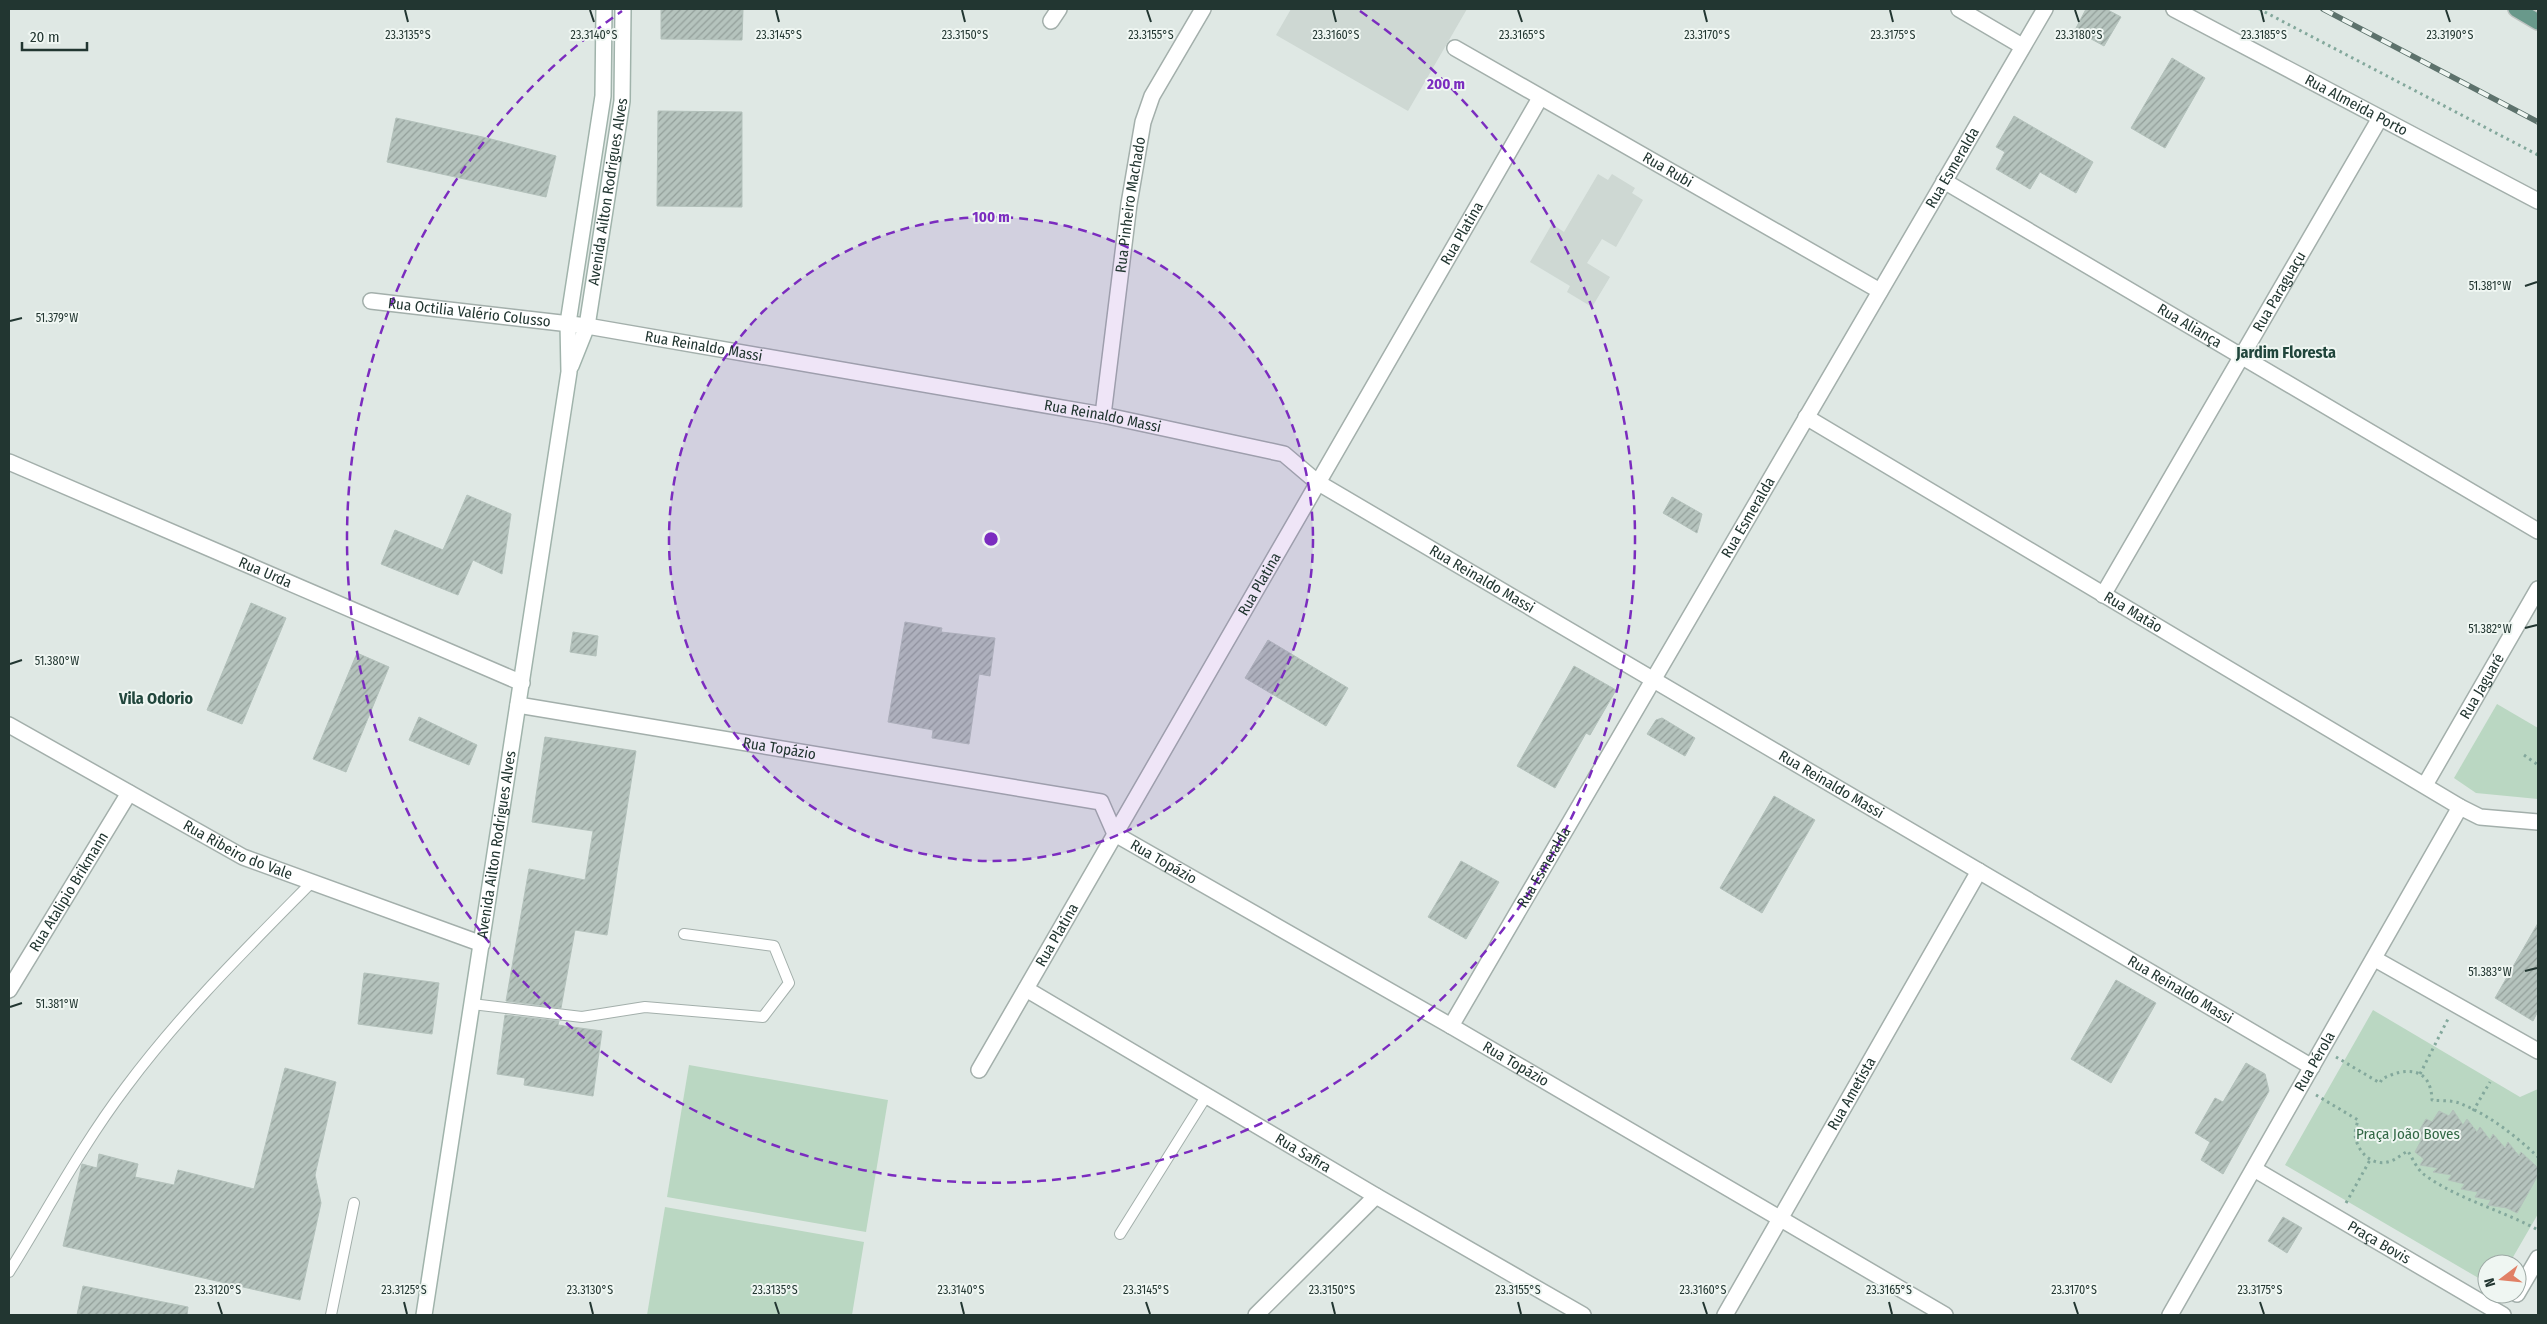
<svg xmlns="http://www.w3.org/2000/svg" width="2547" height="1324" font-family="'Fira Sans Condensed',sans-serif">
  <defs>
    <pattern id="building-hatch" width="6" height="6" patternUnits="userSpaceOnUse" patternTransform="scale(1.25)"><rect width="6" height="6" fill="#b5c3bd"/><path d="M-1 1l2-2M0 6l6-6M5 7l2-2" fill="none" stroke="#939f9a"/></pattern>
  </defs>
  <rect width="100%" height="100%" fill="#dfe8e4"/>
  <g fill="#ced8d3">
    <polygon points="1291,9 1467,9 1408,111 1276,35"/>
    <polygon points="1598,174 1608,180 1612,174 1635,188 1632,193 1643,200 1616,247 1602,239 1587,263 1610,277 1592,307 1567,292 1570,286 1530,262 1552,224 1564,232"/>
  </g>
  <g fill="#bad7c2">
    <polygon points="2497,704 2538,728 2538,799 2476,793 2454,778"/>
    <polygon points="2373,1010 2520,1097 2538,1089 2538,1214 2509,1264 2487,1264 2487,1283 2285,1165"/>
    <polygon points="689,1065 888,1100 866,1232 667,1197"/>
    <polygon points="665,1207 864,1242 852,1315 647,1315"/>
  </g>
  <g fill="url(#building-hatch)" stroke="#b3c1bb">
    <polygon points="661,9 743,9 742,40 661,39"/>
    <polygon points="2086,9 2106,9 2121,17 2104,46 2075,30"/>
    <polygon points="2172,58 2205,78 2165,148 2131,128"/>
    <polygon points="658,111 742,112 742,207 657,206"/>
    <polygon points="2014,116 2093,162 2076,193 2040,172 2030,189 1996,169 2005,152 1996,147"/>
    <polygon points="396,118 487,138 556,156 546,197 387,162"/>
    <polygon points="467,495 511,514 502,574 473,560 458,595 381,564 395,530 443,550"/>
    <polygon points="1672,497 1702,514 1697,533 1663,513"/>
    <polygon points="251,603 286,618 242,724 207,710"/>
    <polygon points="905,622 942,628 941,632 995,638 990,676 979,674 969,744 932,738 933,730 888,722"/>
    <polygon points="573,632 598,636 596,656 570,652"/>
    <polygon points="1268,640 1348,688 1326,726 1245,678"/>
    <polygon points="357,653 389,667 346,772 313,759"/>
    <polygon points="1574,666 1616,690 1590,735 1586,733 1555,788 1517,766"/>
    <polygon points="419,717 477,745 469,765 409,740"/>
    <polygon points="1662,718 1695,738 1685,756 1647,734 1656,720"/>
    <polygon points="545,737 636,751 607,935 575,930 561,1008 506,1001 529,869 585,880 593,831 532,822"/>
    <polygon points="1774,796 1815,820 1762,913 1720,888"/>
    <polygon points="1461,861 1499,882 1466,939 1428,917"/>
    <polygon points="2538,923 2538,1011 2533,1021 2495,998"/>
    <polygon points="364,973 439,983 432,1034 358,1024"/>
    <polygon points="2116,980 2156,1003 2111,1083 2071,1059"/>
    <polygon points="505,1015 559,1021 558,1025 602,1031 593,1096 524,1085 525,1078 497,1074"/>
    <polygon points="2246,1063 2265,1074 2269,1091 2223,1174 2201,1160 2210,1142 2195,1133 2215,1098 2223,1102"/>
    <polygon points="285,1068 336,1082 315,1175 321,1203 300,1300 63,1246 82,1164 97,1168 99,1154 138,1164 135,1177 174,1185 178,1170 254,1189"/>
    <polygon points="2453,1110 2463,1125 2467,1119 2477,1132 2480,1127 2490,1140 2493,1134 2505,1148 2508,1142 2519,1156 2521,1152 2538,1168 2538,1175 2517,1213 2507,1208 2488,1205 2491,1200 2475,1197 2478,1192 2461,1189 2465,1184 2448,1180 2452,1175 2433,1172 2438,1168 2420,1165 2424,1159 2415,1152 2422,1139 2416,1136 2426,1119 2432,1122 2439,1111 2449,1116"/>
    <polygon points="2283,1217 2302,1228 2287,1253 2268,1241"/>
    <polygon points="83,1286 188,1307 187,1315 77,1315"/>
  </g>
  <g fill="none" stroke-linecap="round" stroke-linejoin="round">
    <g stroke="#a3afab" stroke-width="12">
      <g id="lane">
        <polyline points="472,1004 582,1017 645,1007 763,1017 789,983 774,946 684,934"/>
        <polyline points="1120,1234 1207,1095"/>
        <path d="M9,1272C47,1211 82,1145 126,1087C181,1013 246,949 311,883"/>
        <polyline points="331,1315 354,1203"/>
      </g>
    </g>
    <g stroke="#a3afab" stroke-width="18">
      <g id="street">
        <polyline points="1959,9 2022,46"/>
        <path id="s1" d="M2174,9L2538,201"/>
        <polyline points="1051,21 1059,9"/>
        <path id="s2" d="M1455,48L1880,291"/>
        <path id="s3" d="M1944,181L2538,531"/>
        <path id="s4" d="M371,301L587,326L1103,415L1284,454L1317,482L2312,1067"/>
        <path id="s5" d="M1103,415L1129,204L1143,122L1152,96L1203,9"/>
        <path id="s6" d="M1806,417L2460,807L2480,817L2538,822"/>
        <path id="s7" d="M9,462L522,683"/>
        <path id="s8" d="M2103,595L2380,118"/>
        <path id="s9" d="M518,705L1101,802L1115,834L1451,1026L1945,1315"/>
        <path id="s10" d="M9,725L243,857L482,944"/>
        <path id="s11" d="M2425,785L2538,589"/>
        <polyline points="2375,959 2538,1051"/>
        <path id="s12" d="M1026,989L1376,1196L1583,1315"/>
        <path id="s13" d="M9,990L129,793"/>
        <path id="s14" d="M1451,1026L2045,9"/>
        <path id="s15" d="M979,1070L1540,98"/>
        <path id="s16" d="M2254,1169L2503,1315"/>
        <polyline points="2517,1294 2538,1258"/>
        <polyline points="1256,1315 1376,1196"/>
        <path id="s17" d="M1725,1315L1979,871"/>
        <path id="s18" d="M2170,1315L2460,807"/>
      </g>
    </g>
    <g stroke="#a0b3ab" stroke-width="18">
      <g id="secondary">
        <path id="s19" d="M571,366L587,326L622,101L623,9"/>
        <path id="s20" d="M424,1315L569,372L568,323L603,96L604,9"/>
      </g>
    </g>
    <g stroke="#bdc3c1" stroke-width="18">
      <polyline id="primary" points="2516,9 2538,22"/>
    </g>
    <g stroke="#83a89c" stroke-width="3" stroke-dasharray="2.5 4" stroke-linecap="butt">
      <polyline points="2259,9 2538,155"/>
      <polyline points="2524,755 2538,765"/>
      <path d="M2336,1057L2380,1083L2382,1079C2405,1067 2431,1066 2432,1100C2440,1101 2451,1100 2459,1103C2488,1114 2516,1136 2538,1157"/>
      <polyline points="2420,1074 2448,1019"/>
      <path d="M2316,1095L2358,1120C2357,1124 2355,1130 2355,1135C2357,1152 2373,1168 2391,1161C2397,1159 2402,1154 2408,1151C2413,1159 2417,1170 2426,1176C2460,1200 2502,1210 2538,1230"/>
      <polyline points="2473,1111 2490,1082"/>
      <polyline points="2346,1203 2370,1160"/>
    </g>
    <use href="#lane" stroke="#fff" stroke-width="10"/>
    <use href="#street" stroke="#fff" stroke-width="15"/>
    <use href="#secondary" stroke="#fff" stroke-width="15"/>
    <use href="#primary" stroke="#69998b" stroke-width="15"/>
    <g stroke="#5d726c" stroke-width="5.5">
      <polyline id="rail" points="2323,9 2538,122"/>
    </g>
    <use href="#rail" stroke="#eff6f2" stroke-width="4" stroke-dasharray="11" stroke-linecap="butt"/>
  </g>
  <path fill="none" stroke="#223631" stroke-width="2" d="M405,10L408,22M590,10L594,22M776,10L779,22M962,10L965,22M1147,10L1151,22M1333,10L1336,22M1518,10L1522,22M1704,10L1707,22M1890,10L1893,22M2075,10L2079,22M2261,10L2264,22M2446,10L2450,22M2525,286L2537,282M10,321L22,318M2525,628L2537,625M10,664L22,660M2525,971L2537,968M10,1007L22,1003M218,1302L222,1314M404,1302L407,1314M590,1302L593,1314M775,1302L779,1314M961,1302L964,1314M1146,1302L1150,1314M1332,1302L1335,1314M1518,1302L1521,1314M1703,1302L1707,1314M1889,1302L1892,1314M2074,1302L2078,1314M2260,1302L2264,1314"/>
  <circle cx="991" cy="539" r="322" fill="#7b2cbf" fill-opacity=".12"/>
  <g fill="none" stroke="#7b2cbf" stroke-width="2.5" stroke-dasharray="9 6">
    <circle cx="991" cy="539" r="322"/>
    <path d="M1360 11A644 644 0 1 1 622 11"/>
  </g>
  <g text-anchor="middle" stroke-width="4" stroke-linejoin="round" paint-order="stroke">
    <g font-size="15" fill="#223631" stroke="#eff6f2">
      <text dy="5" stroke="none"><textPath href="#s1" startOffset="206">Rua Almeida Porto</textPath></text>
      <text dy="5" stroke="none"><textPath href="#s14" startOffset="994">Rua Esmeralda</textPath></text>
      <text dy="5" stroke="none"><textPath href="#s2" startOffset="245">Rua Rubi</textPath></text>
      <text dy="5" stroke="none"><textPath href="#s19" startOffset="179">Avenida Ailton Rodrigues Alves</textPath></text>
      <text dy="5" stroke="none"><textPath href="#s5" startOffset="212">Rua Pinheiro Machado</textPath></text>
      <text dy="5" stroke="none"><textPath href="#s15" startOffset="966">Rua Platina</textPath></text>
      <text dy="5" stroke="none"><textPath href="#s8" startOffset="351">Rua Paraguaçu</textPath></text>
      <text dy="5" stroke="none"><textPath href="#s4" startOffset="99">Rua Octilia Valério Colusso</textPath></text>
      <text dy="5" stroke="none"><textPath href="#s3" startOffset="285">Rua Aliança</textPath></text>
      <text dy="5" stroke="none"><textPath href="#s4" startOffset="336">Rua Reinaldo Massi</textPath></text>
      <text dy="5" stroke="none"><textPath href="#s4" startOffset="741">Rua Reinaldo Massi</textPath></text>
      <text dy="5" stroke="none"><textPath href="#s14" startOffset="589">Rua Esmeralda</textPath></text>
      <text dy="5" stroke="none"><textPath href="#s7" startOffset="279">Rua Urda</textPath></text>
      <text dy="5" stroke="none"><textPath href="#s4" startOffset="1161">Rua Reinaldo Massi</textPath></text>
      <text dy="5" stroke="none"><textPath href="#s15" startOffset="561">Rua Platina</textPath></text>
      <text dy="5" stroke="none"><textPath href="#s6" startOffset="381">Rua Matão</textPath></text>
      <text dy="5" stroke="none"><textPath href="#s11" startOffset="114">Rua Jaguaré</textPath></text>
      <text dy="5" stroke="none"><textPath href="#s9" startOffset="265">Rua Topázio</textPath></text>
      <text dy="5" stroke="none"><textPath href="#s4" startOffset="1566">Rua Reinaldo Massi</textPath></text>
      <text dy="5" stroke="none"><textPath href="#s20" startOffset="476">Avenida Ailton Rodrigues Alves</textPath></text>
      <text dy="5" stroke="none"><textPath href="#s10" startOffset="261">Rua Ribeiro do Vale</textPath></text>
      <text dy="5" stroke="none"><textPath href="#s9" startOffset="682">Rua Topázio</textPath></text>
      <text dy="5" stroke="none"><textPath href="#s14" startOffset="184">Rua Esmeralda</textPath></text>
      <text dy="5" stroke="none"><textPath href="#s13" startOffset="115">Rua Atalipio Brikmann</textPath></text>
      <text dy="5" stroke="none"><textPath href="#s15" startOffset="156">Rua Platina</textPath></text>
      <text dy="5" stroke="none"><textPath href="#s4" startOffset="1971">Rua Reinaldo Massi</textPath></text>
      <text dy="5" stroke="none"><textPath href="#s18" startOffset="292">Rua Pérola</textPath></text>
      <text dy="5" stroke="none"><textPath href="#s9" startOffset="1088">Rua Topázio</textPath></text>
      <text dy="5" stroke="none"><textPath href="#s17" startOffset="255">Rua Ametista</textPath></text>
      <text dy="5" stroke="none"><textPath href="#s12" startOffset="322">Rua Safira</textPath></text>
      <text dy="5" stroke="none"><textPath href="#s16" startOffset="145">Praça Bovis</textPath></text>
    </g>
    <g font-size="15" fill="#326845" stroke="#eff6f2">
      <text x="2408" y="1139">Praça João Boves</text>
    </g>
    <g font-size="16" font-weight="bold" fill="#21463c" stroke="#eff6f2">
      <text x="2286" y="358">Jardim Floresta</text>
      <text x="156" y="704">Vila Odorio</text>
    </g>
  </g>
  <g font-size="12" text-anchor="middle" fill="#223631" stroke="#eff6f2" stroke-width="4" stroke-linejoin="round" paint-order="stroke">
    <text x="408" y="39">23.3135°S</text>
    <text x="594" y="39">23.3140°S</text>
    <text x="779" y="39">23.3145°S</text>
    <text x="965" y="39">23.3150°S</text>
    <text x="1151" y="39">23.3155°S</text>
    <text x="1336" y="39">23.3160°S</text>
    <text x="1522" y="39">23.3165°S</text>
    <text x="1707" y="39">23.3170°S</text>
    <text x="1893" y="39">23.3175°S</text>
    <text x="2079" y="39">23.3180°S</text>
    <text x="2264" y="39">23.3185°S</text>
    <text x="2450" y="39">23.3190°S</text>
    <text x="2490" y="290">51.381°W</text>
    <text x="57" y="322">51.379°W</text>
    <text x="2490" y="633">51.382°W</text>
    <text x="57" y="665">51.380°W</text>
    <text x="2490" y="976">51.383°W</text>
    <text x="57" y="1008">51.381°W</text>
    <text x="218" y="1294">23.3120°S</text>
    <text x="404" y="1294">23.3125°S</text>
    <text x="590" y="1294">23.3130°S</text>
    <text x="775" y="1294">23.3135°S</text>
    <text x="961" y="1294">23.3140°S</text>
    <text x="1146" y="1294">23.3145°S</text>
    <text x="1332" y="1294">23.3150°S</text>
    <text x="1518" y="1294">23.3155°S</text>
    <text x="1703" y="1294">23.3160°S</text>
    <text x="1889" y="1294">23.3165°S</text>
    <text x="2074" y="1294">23.3170°S</text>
    <text x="2260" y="1294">23.3175°S</text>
  </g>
  <circle cx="991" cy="539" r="8" fill="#7b2cbf" stroke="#eff6f2" stroke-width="2.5"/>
  <g font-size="15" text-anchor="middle" font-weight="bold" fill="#7b2cbf" stroke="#eff6f2" stroke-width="4" stroke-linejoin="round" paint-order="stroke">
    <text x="1446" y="89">200 m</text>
    <text x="991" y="222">100 m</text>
  </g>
  <rect width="2547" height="1324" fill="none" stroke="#223631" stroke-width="20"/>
  <g transform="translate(2502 1279) rotate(254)"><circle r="24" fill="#eff6f2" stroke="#9da9a5"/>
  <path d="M0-4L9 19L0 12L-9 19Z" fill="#e18065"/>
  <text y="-8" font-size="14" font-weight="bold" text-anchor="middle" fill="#223631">N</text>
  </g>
  <path d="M22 42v8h65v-8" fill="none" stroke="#223631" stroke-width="2.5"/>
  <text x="30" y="42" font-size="15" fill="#223631" stroke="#eff6f2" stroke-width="4" paint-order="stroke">20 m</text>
</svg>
